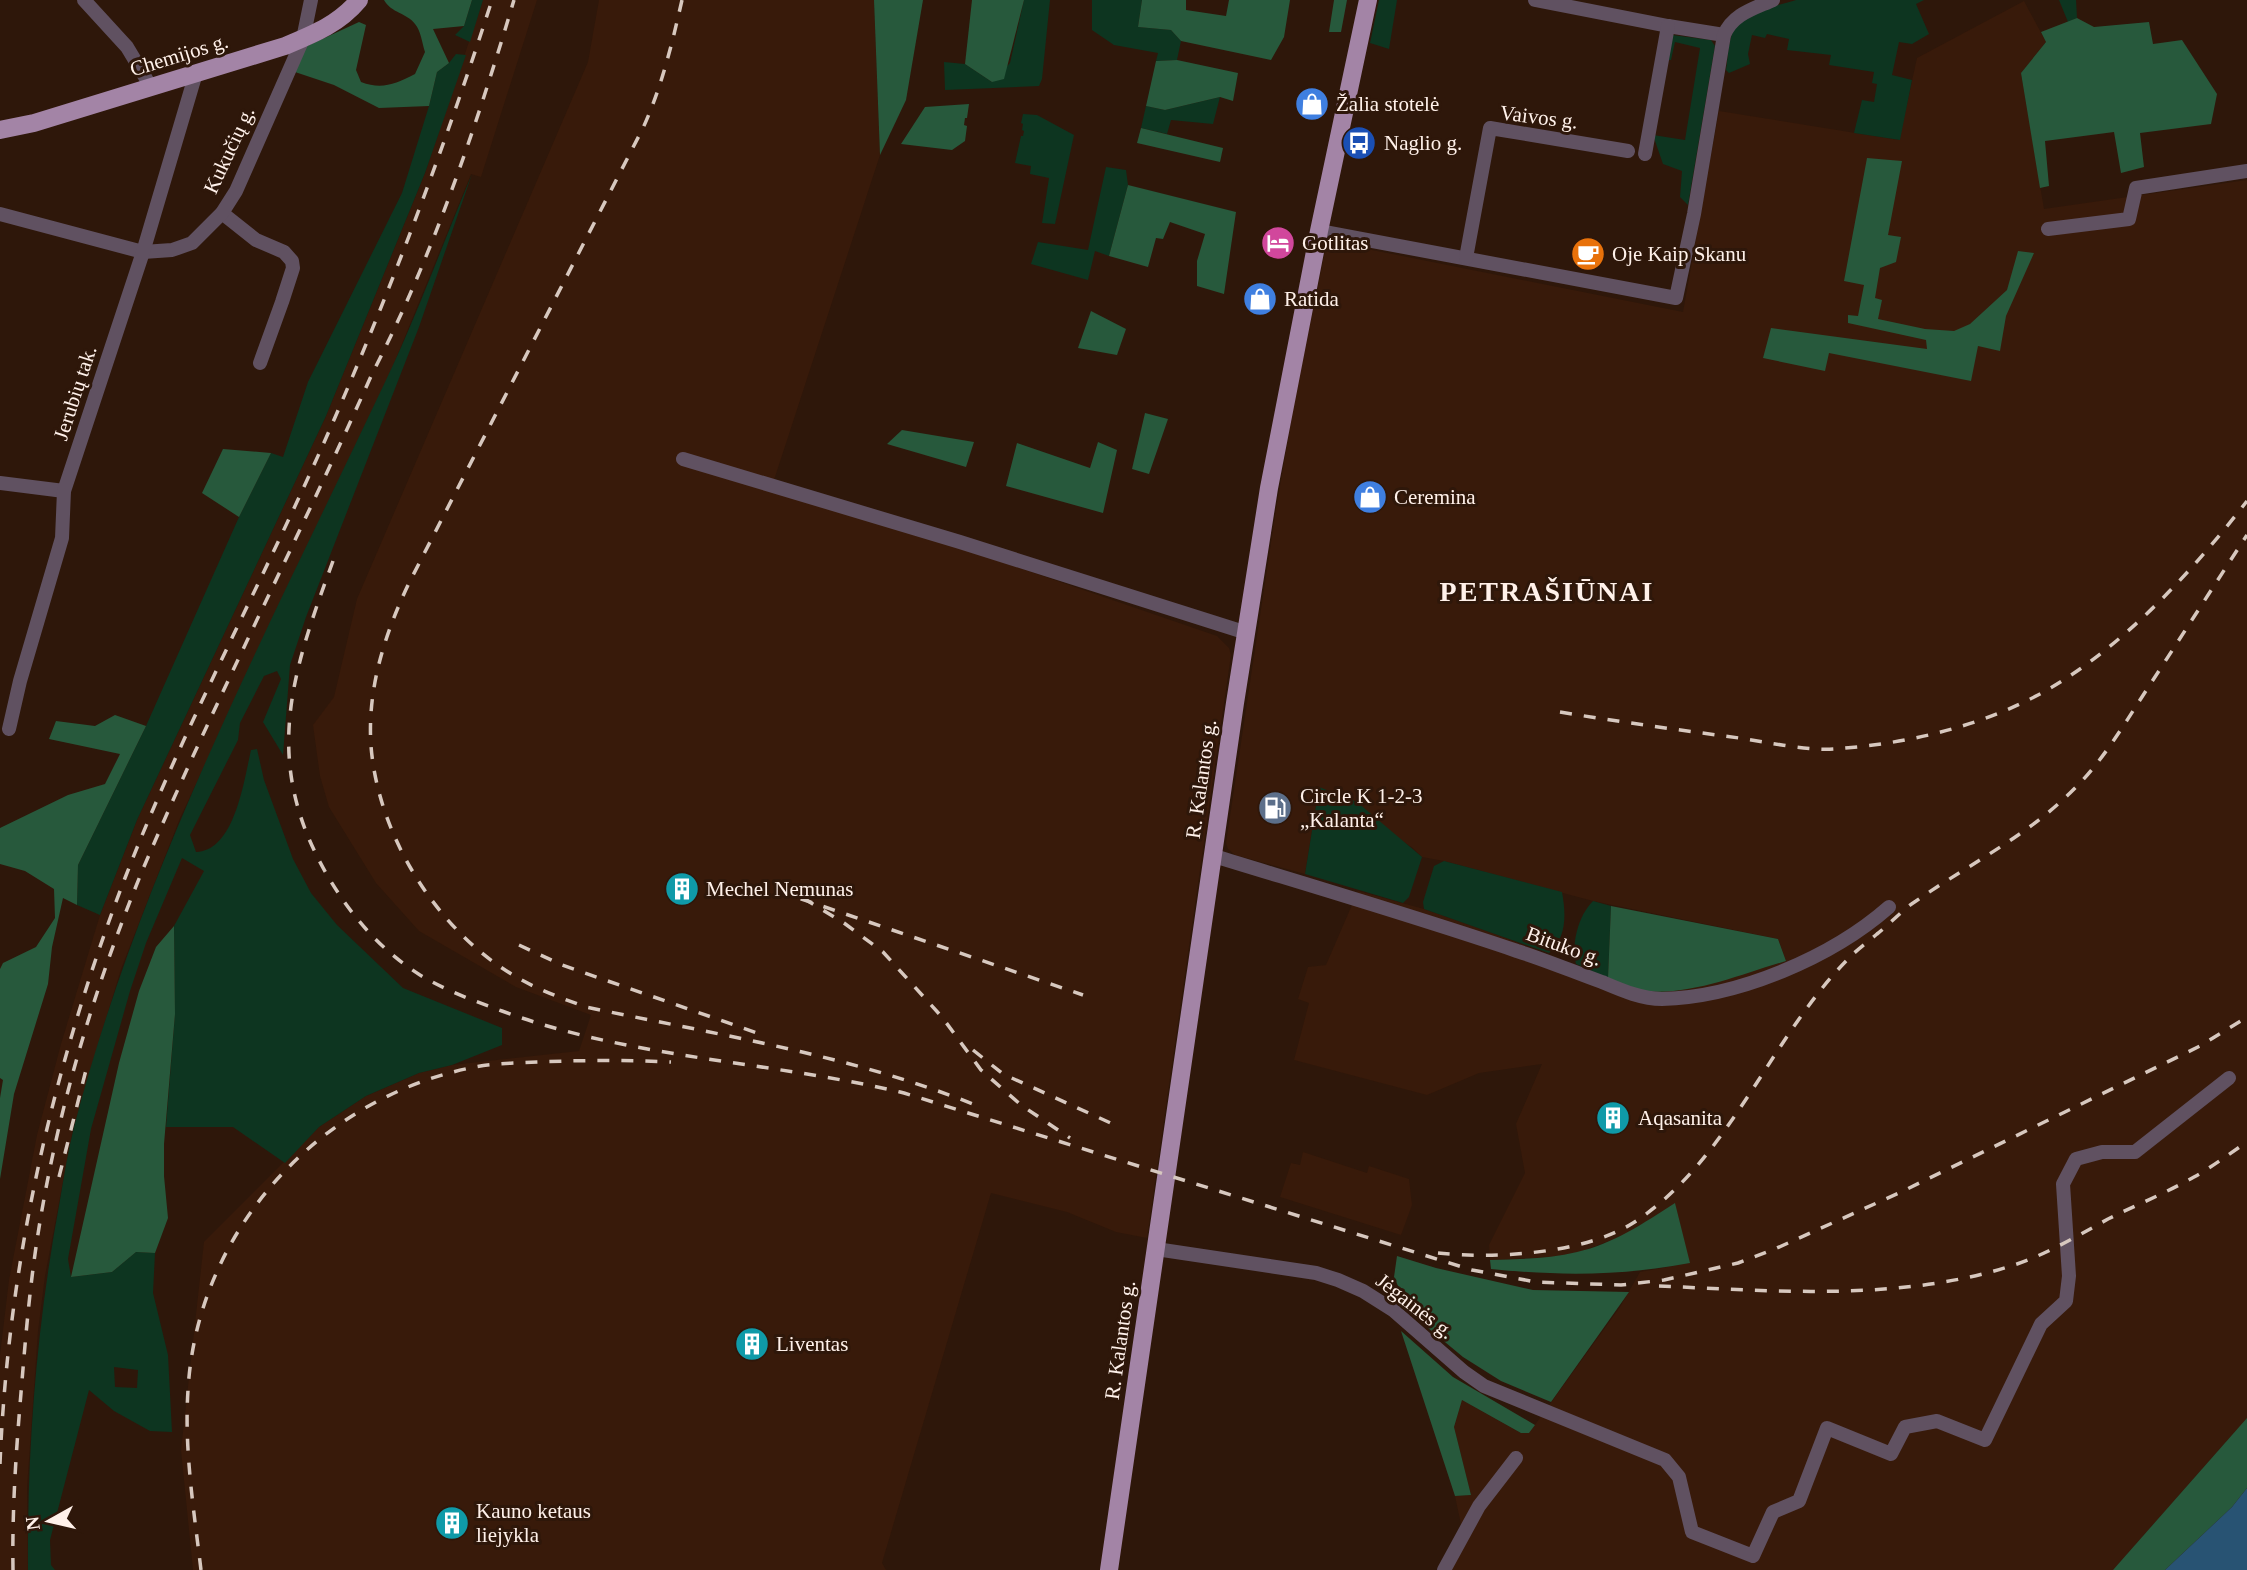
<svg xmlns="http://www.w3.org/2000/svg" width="2247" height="1570" font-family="'Times New Roman',serif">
  <rect width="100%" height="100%" fill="#2e170a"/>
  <g fill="#381a0a">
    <polygon points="483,0 537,0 481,177 471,174 389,376 180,818 121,969 73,1129 45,1276 38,1331 27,1488 28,1570 0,1570 0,1355 9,1280 37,1135 61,1044 100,915 137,820 326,416 425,173"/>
    <polygon points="599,0 874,0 880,155 773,483 1217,636 1229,648 1231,655 1147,1238 1116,1232 1067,1212 991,1193 882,1563 886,1570 193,1570 181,1450 204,1242 319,1127 366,1096 419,1073 452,1065 579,1051 591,1015 516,987 419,931 376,883 329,807 320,776 313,725 334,697 357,599 588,62"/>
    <polygon points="2024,1 2046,42 2021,73 2044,209 2247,180 2247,1418 2113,1570 1440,1570 1462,1529 1455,1496 1471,1495 1454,1427 1462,1400 1521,1433 1529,1433 1620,1307 1640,1272 1689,1263 1675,1204 1625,1235 1580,1252 1554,1257 1490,1260 1489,1245 1525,1173 1516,1124 1542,1064 1479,1073 1427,1095 1294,1060 1309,1003 1298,999 1308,967 1326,965 1358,891 1424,909 1498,935 1641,991 1701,986 1786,961 1778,939 1593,901 1444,861 1422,857 1413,848 1319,788 1305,874 1235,855 1228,849 1226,843 1276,509 1294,404 1327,241 1683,312 1719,111 1899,140 1917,58"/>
    <polygon points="1303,1152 1367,1173 1369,1166 1409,1179 1412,1205 1401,1235 1280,1197 1291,1163 1300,1165"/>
  </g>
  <g fill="#0d3520" fill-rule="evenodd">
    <polygon points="472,0 483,0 470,42 455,35 464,26"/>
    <polygon points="1024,0 1050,0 1042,79 1039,86 945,90 944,62 965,64 992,82 1010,63"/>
    <polygon points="1092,0 1142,0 1138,27 1171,30 1181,41 1177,60 1156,61 1158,53 1114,45 1092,30"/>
    <polygon points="1379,0 1397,0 1389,49 1370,43"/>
    <path d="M1796,0H1924L1916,4L1929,34L1912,44L1899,42L1892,75L1912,80L1900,140L1854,133L1862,100L1874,102L1877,84L1872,83L1874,72L1829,65L1831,55L1787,50L1789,39L1767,34L1765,38L1752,35L1748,54L1750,64L1729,73L1726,70C1728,58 1728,43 1733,31C1742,11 1777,6 1796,0Z"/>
    <polygon points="2059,0 2076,0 2077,18 2068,22"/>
    <polygon points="1672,35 1711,40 1715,46 1688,205 1680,197 1682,171 1663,164 1653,135 1685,140 1700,48 1675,42 1671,60 1666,60"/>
    <polygon points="456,54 466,55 425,173 326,416 137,820 100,915 77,905 78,865 146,726 239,517 271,453 283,457 308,382 402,193 429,106 437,72 449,63"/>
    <polygon points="1220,97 1213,124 1171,120 1167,134 1141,128 1146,106 1165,110"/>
    <polygon points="1023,114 1037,115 1074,135 1055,224 1042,223 1049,178 1030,174 1031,166 1015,163 1021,136 1023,136 1024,131 1022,130 1023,124 1021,123"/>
    <polygon points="1106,167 1126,170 1128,185 1109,256 1095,251 1088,280 1031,264 1038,242 1088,250"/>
    <path d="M472,174L419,327L306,617L290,665L283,755L263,722L281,679L277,671L264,676L240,723L238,740L190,835L196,852C235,851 244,780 251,750L257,749L264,780L293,859L311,893L337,925L403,988L502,1028V1045L452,1065L419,1073L366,1096L319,1127L285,1163L233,1127H166L175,1014L174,926L204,871L182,858L146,943L130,991L91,1129L68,1259L71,1277L112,1272L136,1252L155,1253L153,1293L168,1355L172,1432L150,1431L114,1411L89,1390L50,1540L51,1565L55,1570H28C27,1445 37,1323 60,1200C64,1176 68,1151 74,1127C142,865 271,624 386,380C418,313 443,243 472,174ZM114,1367L138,1370L137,1388L115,1387Z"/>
    <polygon points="1319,787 1357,802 1422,857 1409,897 1403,903 1305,874"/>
    <path d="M1444,861L1562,892C1566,914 1567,937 1549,953L1424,909L1423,902L1434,866Z"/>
    <path d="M1593,901L1611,906L1608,978L1576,964C1571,944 1578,916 1593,901Z"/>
  </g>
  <g fill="#27593c">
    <path d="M384,0H472L464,26L433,29L449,63L437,72L429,106L379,108L334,85L295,72L305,47L359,22L366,25L356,70L361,82C382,90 395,84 415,74L425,52C422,43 421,31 415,24C407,13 391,13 384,0Z"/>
    <polygon points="874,0 923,0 906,100 880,155"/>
    <polygon points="972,0 1024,0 1004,79 992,82 965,64"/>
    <polygon points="1142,0 1186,0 1186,10 1226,16 1229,0 1290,0 1284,37 1271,60 1181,41 1171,30 1138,27"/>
    <polygon points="1334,0 1347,0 1341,32 1329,32"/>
    <polygon points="2077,18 2094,27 2149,22 2153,44 2182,40 2217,94 2211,124 2140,133 2144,167 2121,173 2114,132 2045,141 2049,186 2040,188 2021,73 2046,42 2041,32"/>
    <polygon points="1177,60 1238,73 1233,101 1220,97 1165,110 1146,106 1156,61"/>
    <polygon points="969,104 967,118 965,118 964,125 967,126 965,141 952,150 901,144 925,107"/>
    <polygon points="1141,128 1223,148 1220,162 1137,143"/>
    <polygon points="1867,158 1902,161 1888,235 1901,237 1896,262 1880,268 1875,298 1882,300 1878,319 1925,329 1954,331 1970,324 2007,290 2018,251 2034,253 2006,316 2000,351 1978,346 1971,381 1829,353 1825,371 1763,358 1771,328 1927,349 1926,340 1848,323 1848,315 1858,316 1864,285 1844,281"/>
    <polygon points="1128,185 1236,212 1224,294 1197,286 1197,261 1205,234 1170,222 1163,239 1156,238 1148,267 1109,256"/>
    <polygon points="1091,311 1126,329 1117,355 1078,348"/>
    <polygon points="1145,413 1168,419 1149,474 1132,469"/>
    <polygon points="902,430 974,442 966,467 887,444"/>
    <polygon points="1098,442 1117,450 1103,513 1006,486 1017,443 1090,468"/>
    <polygon points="223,449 271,453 239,517 202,493"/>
    <polygon points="115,715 146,726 78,865 77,905 63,898 52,947 48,984 14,1094 0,1179 0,1098 3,1080 0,1078 0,969 3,963 36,947 55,918 54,889 25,871 0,864 0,828 68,795 105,784 120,754 49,739 56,721 95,726"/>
    <path d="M1611,906L1778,939L1786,961C1741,974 1691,996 1644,991C1632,990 1619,982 1608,978Z"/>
    <polygon points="174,926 175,1014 164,1144 164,1176 168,1218 155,1253 136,1252 112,1272 71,1277 119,1063 139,991 156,947"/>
    <path d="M1675,1203L1690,1263C1621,1276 1560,1276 1491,1269L1490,1260C1519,1259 1549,1259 1577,1252C1613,1244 1644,1223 1675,1203Z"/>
    <polygon points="1397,1256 1436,1268 1533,1290 1629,1292 1551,1402 1501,1381 1463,1357 1410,1313 1394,1277"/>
    <polygon points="1401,1331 1453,1377 1535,1425 1529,1433 1521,1433 1462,1400 1454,1427 1471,1495 1455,1496"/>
    <polygon points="2247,1418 2247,1488 2232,1507 2165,1570 2113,1570"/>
  </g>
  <polygon fill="#285373" points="2247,1488 2247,1570 2165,1570 2232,1507"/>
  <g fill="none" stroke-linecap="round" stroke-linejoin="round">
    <g stroke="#605161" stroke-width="14">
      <polyline points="84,0 127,47 151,87"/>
      <polyline points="1535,0 1668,26 1724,35"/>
      <polyline points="1645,154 1668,26"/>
      <polyline points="222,213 256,240 284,252 292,261 293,268 282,302 260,363"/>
      <polyline points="0,214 143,252 172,250 192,243 222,213 236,191 303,39 311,0"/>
      <polyline points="2048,229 2129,219 2136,188 2247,171"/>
      <path d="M1319,231L1676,298L1694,214L1724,35C1733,14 1753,9 1773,0"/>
      <polyline points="1466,258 1490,128 1628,151"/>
      <polyline points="683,459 960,542 1247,633"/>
      <polyline points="0,483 64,491"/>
      <polyline points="9,729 20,681 62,538 64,491 143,252 196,73"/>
      <path d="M1214,856C1315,887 1417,917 1517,951C1546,960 1574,972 1602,982C1621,990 1641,999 1662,999C1739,997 1832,957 1889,907"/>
      <polyline points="1156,1249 1316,1273 1338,1280 1363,1291 1393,1310 1464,1372 1484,1386 1665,1460 1679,1477 1692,1532 1753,1556 1773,1512 1799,1501 1827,1428 1891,1454 1905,1427 1937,1421 1985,1440 2041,1324 2066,1301 2069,1276 2063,1184 2076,1159 2102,1152 2135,1152 2229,1078"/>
      <polyline points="1444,1570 1479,1506 1516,1458"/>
    </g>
    <g stroke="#a384a6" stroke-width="18">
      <path d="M0,130L34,123L285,46C314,34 339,24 359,0"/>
      <polyline points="1109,1570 1235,703 1269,488 1319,231 1368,0"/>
    </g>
    <g stroke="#d7c8bf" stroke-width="3.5" stroke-dasharray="12 12" stroke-linecap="butt">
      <path d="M682,0C672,44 662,86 643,128L410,581C385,633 367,688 371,746C378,835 436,929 513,975C536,989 561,998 586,1007C719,1035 851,1055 978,1106"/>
      <path d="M333,561C290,678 261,764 330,880C353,918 382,951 420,975C445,990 474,1001 502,1011C631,1059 771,1061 904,1093L1472,1270L1536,1282L1621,1285L1664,1280L1738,1263L1777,1248L1901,1192L2200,1046L2247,1017"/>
      <path d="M1560,712C1620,722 1680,730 1739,738C1767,742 1807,751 1834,749C1904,744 1976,728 2038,695C2120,651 2191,573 2247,501"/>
      <polyline points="778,891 1083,995"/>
      <polyline points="803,898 844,923 883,952 942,1017 981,1070 1021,1105 1070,1138"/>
      <polyline points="519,945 562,965 763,1035"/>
      <polyline points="973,1050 1003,1074 1115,1125"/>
      <polyline points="59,1177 88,1062"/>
      <path d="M1438,1253C1494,1259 1584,1254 1633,1223C1730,1161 1770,1036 1851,956C1859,948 1869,941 1877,934C1891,923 1902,910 1916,901C1968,865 2025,837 2070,793C2103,762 2126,721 2151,683C2183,634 2215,584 2247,535"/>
      <path d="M1659,1286C1776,1291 1904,1302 2017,1264C2049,1253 2079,1235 2108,1219C2136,1205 2166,1193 2194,1177C2212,1167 2229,1154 2247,1142"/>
      <path d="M0,1464C8,1262 53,1066 125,878C183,728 261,585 326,438C389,295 444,149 492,0"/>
      <path d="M13,1570C12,1511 16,1452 21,1393C25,1344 29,1295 36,1247C55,1118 93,990 143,869C214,702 298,540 372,374C433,256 476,127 514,0"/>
      <path d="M201,1570C194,1511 184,1450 188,1390C197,1231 319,1097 475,1067C496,1063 518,1063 539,1062C583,1060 627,1060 671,1062"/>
    </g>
  </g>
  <defs>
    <g id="shop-disc" transform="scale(1.75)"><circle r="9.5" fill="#3f7fe0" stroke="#2e170a"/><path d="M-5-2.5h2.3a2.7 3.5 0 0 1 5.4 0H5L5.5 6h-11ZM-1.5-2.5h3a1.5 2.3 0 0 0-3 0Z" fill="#fff"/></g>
    <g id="bus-disc" transform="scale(1.75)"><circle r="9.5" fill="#1a4fb4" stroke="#2e170a"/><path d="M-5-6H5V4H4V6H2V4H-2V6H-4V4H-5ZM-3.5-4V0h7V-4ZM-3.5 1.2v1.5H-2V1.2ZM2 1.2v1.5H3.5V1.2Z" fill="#fff"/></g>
    <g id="hotel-disc" transform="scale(1.75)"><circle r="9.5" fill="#d1479c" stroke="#2e170a"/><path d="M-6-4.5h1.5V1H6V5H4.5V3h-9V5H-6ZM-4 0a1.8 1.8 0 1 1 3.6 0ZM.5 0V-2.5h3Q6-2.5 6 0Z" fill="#fff"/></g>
    <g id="cafe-disc" transform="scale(1.75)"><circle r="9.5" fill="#e8710a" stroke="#2e170a"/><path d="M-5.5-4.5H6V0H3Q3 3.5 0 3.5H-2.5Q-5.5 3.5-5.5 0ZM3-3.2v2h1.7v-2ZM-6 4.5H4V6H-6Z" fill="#fff"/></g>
    <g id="fuel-disc" transform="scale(1.75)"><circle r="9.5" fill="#5c6f8a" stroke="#2e170a"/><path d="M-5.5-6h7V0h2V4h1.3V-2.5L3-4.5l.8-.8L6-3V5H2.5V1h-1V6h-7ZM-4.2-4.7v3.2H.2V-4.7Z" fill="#fff"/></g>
    <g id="building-disc" transform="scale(1.75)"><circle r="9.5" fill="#0f9aa8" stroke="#2e170a"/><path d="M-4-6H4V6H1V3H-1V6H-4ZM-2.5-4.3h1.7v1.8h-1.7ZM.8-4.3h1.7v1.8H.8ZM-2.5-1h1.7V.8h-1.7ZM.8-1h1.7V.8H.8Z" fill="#fff"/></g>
  </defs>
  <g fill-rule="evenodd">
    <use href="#shop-disc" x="1312" y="104"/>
    <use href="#bus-disc" x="1359" y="143"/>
    <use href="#hotel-disc" x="1278" y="243"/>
    <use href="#cafe-disc" x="1588" y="254"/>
    <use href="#shop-disc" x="1260" y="299"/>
    <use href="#shop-disc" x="1370" y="497"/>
    <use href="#fuel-disc" x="1275" y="808"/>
    <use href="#building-disc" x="682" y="889"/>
    <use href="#building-disc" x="1613" y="1118"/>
    <use href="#building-disc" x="752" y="1344"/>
    <use href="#building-disc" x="452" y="1523"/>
  </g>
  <g text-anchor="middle" stroke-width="6" stroke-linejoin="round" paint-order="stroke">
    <g font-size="21" fill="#fff1ea" stroke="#2e170a">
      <text transform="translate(179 55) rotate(-17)" y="7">Chemijos g.</text>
      <text transform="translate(1539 117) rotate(7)" y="7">Vaivos g.</text>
      <text transform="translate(229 150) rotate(-65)" y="7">Kukučių g.</text>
      <text transform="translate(75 393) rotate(-72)" y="7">Jerubių tak.</text>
      <text transform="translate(1201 779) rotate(-82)" y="7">R. Kalantos g.</text>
      <text transform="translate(1564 946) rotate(20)" y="7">Bituko g.</text>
      <text transform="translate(1415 1306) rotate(38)" y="7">Jėgainės g.</text>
      <text transform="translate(1120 1340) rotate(-82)" y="7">R. Kalantos g.</text>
    </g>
    <g font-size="21" fill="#fff1ea" stroke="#2e170a" text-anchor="start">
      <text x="1336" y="111">Žalia stotelė</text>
      <text x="1384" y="150">Naglio g.</text>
      <text x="1302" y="250">Gotlitas</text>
      <text x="1612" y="261">Oje Kaip Skanu</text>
      <text x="1284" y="306">Ratida</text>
      <text x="1394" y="504">Ceremina</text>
      <text x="1300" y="803">Circle K 1-2-3<tspan x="1300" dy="24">„Kalanta“</tspan></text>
      <text x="706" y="896">Mechel Nemunas</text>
      <text x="1638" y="1125">Aqasanita</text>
      <text x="776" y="1351">Liventas</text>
      <text x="476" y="1518">Kauno ketaus<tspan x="476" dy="24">liejykla</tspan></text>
    </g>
    <g font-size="28" font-weight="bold" letter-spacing="2" fill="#fff1ea" stroke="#2e170a">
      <text x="1547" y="601">PETRAŠIŪNAI</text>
    </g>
  </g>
  <g transform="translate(49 1521) rotate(262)" stroke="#2e170a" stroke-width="5" paint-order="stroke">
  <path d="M0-5L12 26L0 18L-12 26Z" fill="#fff1ea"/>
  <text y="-10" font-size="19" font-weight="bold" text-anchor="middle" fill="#fff1ea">N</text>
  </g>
</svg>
